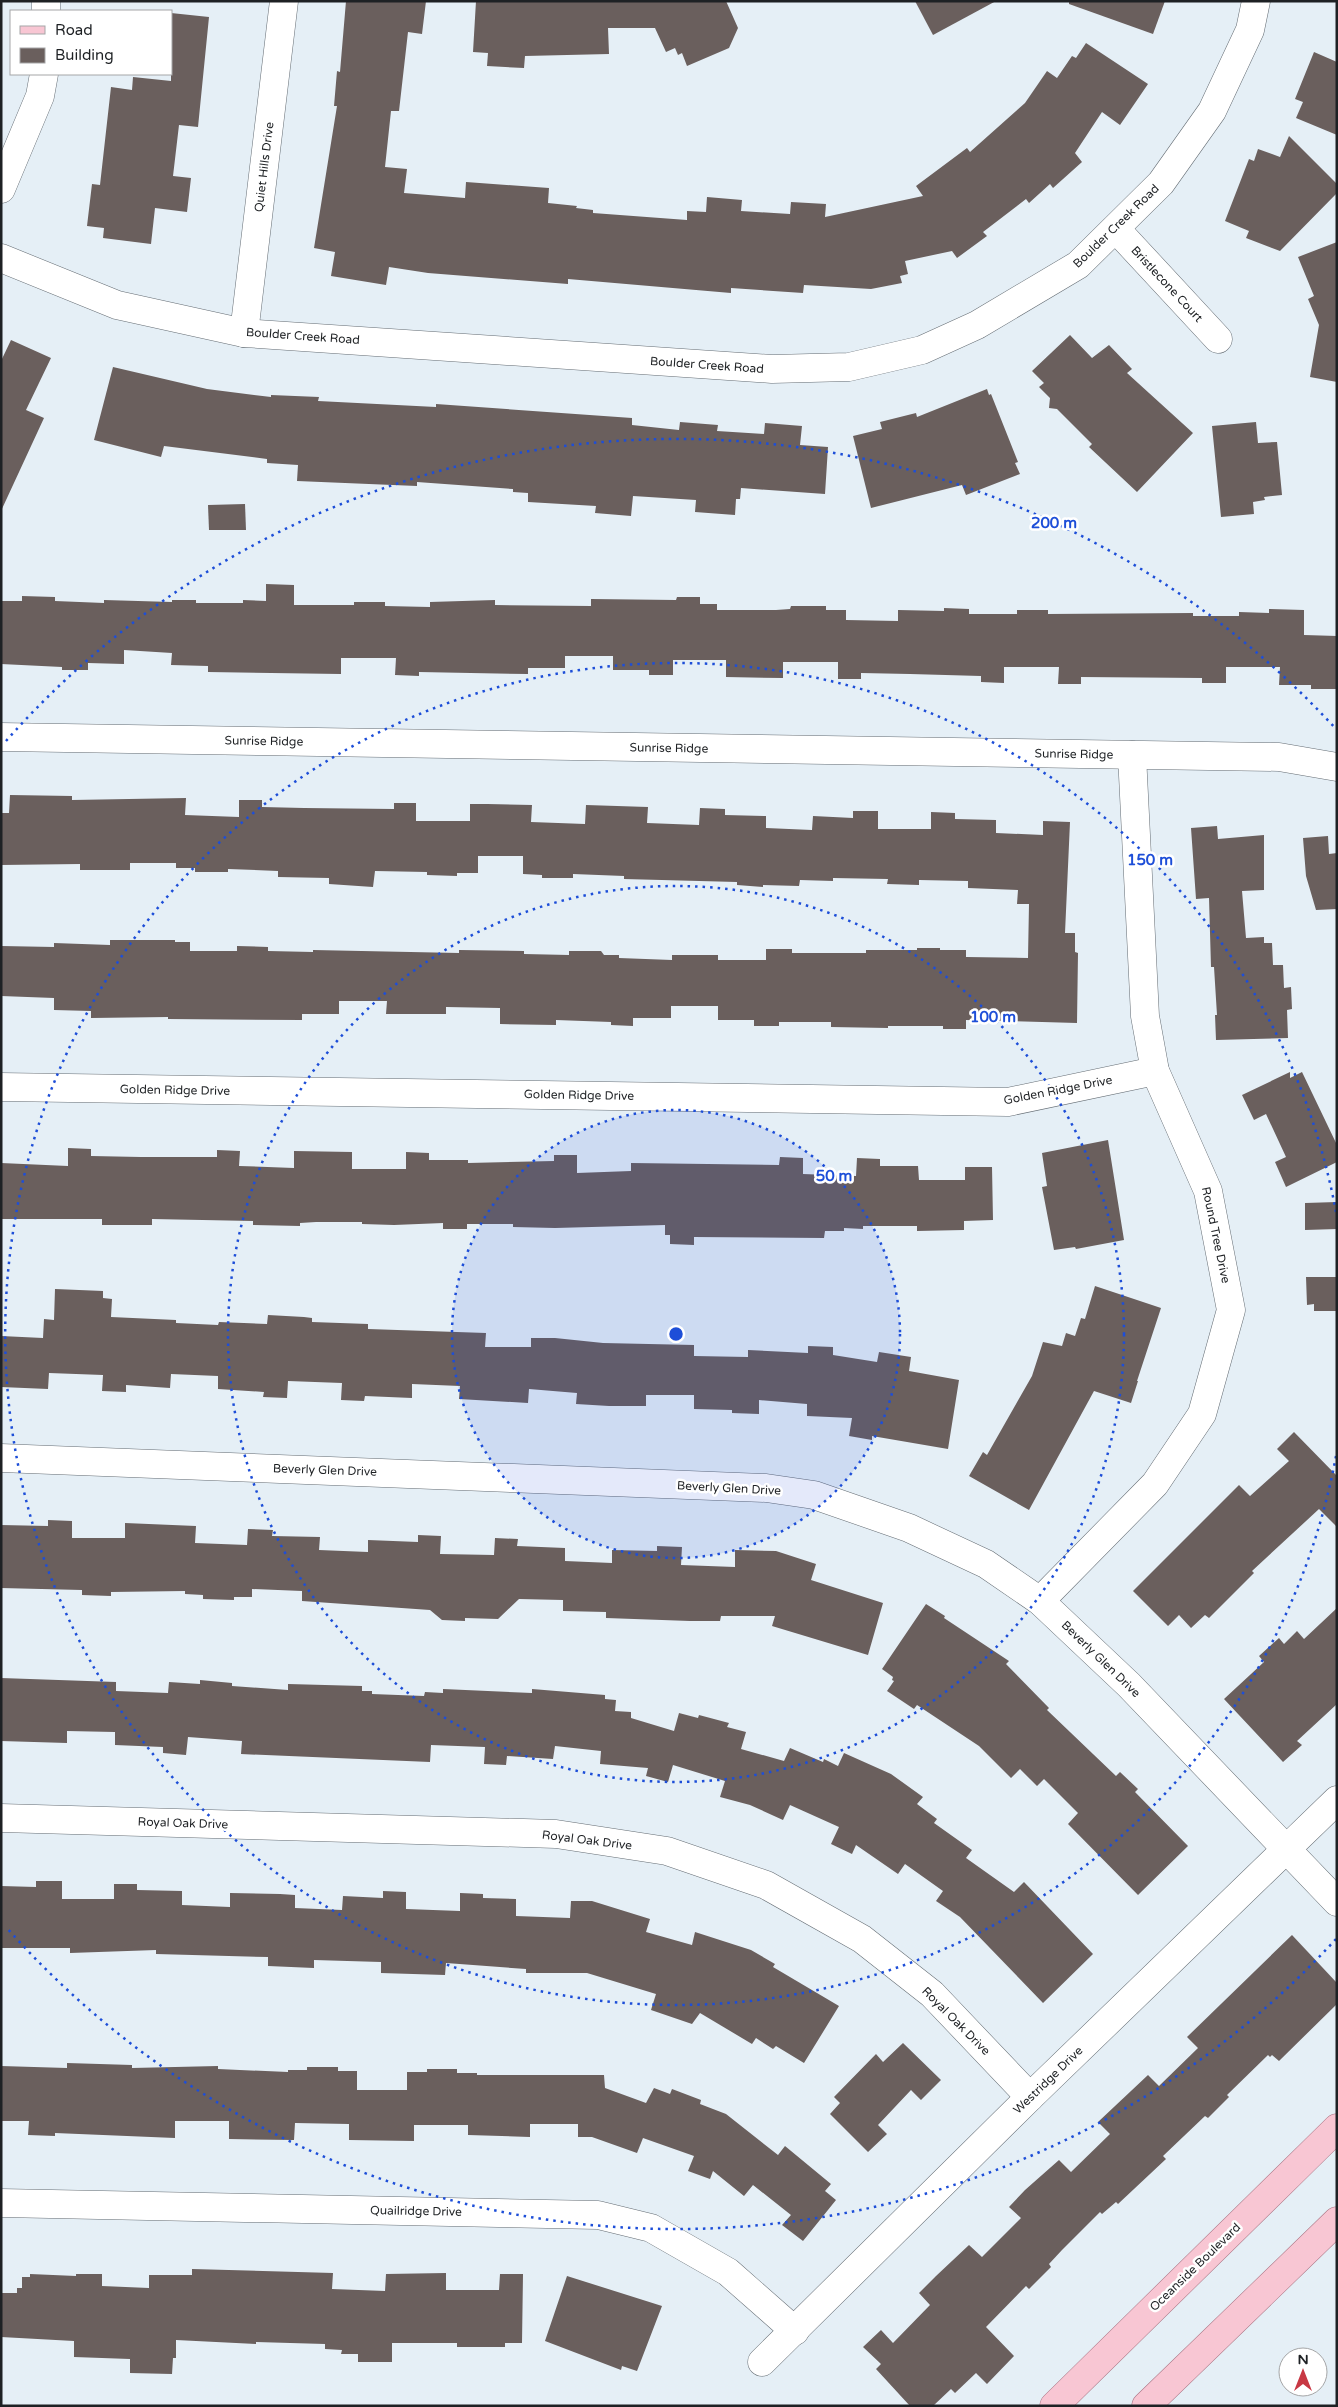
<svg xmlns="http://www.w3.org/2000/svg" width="1338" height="2407" font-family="'Varela Round',sans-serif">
  <rect width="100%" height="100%" fill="#e5eff6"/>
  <g fill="#6a5f5d">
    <polygon points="346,1 426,1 422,34 408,32 399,111 391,111 385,167 407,169 404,193 465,198 466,182 549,188 548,203 577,206 576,208 593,210 593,213 687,220 687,211 706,212 707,197 742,200 741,211 790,214 791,202 826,204 825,217 923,196 916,186 967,148 970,152 1025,103 1047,71 1057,78 1072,56 1076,58 1086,43 1148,84 1120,125 1102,112 1075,153 1082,162 1053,188 1050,184 1029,203 1026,199 983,232 987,236 957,258 952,251 905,261 908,274 900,276 902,283 871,289 804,285 803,293 731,288 731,293 568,279 568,284 428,273 389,267 386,285 331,276 335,252 314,248 337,106 334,106 337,71 340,72"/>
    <polygon points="476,1 726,1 738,28 729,48 687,66 682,53 678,55 675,48 666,52 655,28 608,28 609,54 525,56 524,68 487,66 488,53 473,52"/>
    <polygon points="915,1 996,1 933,35"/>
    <polygon points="1069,1 1165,1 1153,34 1069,4"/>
    <polygon points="171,13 209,17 198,127 179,125 173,176 191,178 187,212 155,208 151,244 103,238 104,228 87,226 92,184 100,185 111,87 132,90 133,77 171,81"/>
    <polygon points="1314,52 1337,62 1337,135 1296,118 1303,102 1295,99"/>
    <polygon points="1289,136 1337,184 1337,193 1280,251 1246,238 1249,231 1225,221 1249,159 1254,161 1258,149 1280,157"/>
    <polygon points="1337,242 1337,382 1310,377 1319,325 1308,299 1314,296 1298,257"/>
    <polygon points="1070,335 1092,358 1109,345 1132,369 1127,373 1193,433 1137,492 1089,447 1092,444 1057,409 1049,408 1050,398 1039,387 1044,383 1032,371"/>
    <polygon points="11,340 51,358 26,410 44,418 1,511 1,361"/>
    <polygon points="113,367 207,389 271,397 271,395 319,397 318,401 436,407 436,404 632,418 632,425 679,430 680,422 718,425 717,431 764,434 765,423 802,426 800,445 828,447 825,494 741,488 740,499 736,499 735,515 695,512 696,500 633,496 631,516 595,513 596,506 528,502 528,493 513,492 513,489 417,482 417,486 297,481 298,465 267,463 267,459 164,446 161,457 94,440"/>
    <polygon points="987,389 989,395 991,394 1018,462 1015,463 1020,474 966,495 962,485 871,508 853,436 882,429 880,422 916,413 917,417"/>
    <polygon points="1256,422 1258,443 1277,442 1282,495 1264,497 1265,500 1253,502 1254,514 1221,517 1212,426"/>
    <polygon points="245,504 246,530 209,530 208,505"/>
    <polygon points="266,584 294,585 294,605 354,605 354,602 385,602 385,606 430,607 430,602 495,600 495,605 591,606 591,599 676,600 677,597 700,597 700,604 717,604 717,610 776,610 790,609 791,606 826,606 826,610 846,610 846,620 898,621 898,610 944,611 944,608 969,609 969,614 1017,614 1017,610 1048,610 1048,614 1193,613 1193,616 1239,616 1239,612 1269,613 1269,609 1304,610 1304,635 1337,636 1337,689 1311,689 1311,685 1279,685 1280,667 1226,667 1226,683 1202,683 1202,678 1081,677 1081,684 1058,684 1059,667 1004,667 1004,683 981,682 981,676 910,674 861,673 861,679 838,679 838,662 783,662 783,678 726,677 726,660 673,660 673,675 649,675 649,670 613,670 613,656 565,656 565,668 528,668 528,674 419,672 419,676 395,675 396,658 341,658 341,674 208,672 208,666 171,665 172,653 124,650 124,664 88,663 88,670 62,670 62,667 1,664 2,601 22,601 22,596 55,597 55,601 104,603 104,600 172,602 172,600 196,600 196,603 243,603 243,600 266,601"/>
    <polygon points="10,795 72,796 72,800 186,798 185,815 239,817 239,800 262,800 262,807 304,808 394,809 394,803 416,803 416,821 470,821 470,804 487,804 532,805 531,822 585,824 586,805 648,807 647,823 699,825 700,808 725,809 725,815 766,816 766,828 812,830 813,816 853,818 853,811 878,811 878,829 931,829 931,812 955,813 955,819 996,820 996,833 1043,835 1043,821 1070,822 1065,933 1075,933 1075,952 1078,953 1077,1023 966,1020 966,1029 943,1029 943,1026 888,1026 888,1028 831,1027 831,1022 779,1022 779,1026 754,1026 754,1020 718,1020 718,1006 671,1006 671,1018 633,1018 633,1026 611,1025 611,1022 556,1020 556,1025 500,1024 500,1008 446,1007 446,1014 386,1014 387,1001 339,1001 339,1014 302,1014 302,1020 168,1019 168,1017 91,1018 91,1011 54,1010 54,998 1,996 1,946 54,947 54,943 110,945 110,940 175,940 175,942 190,942 190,951 237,951 237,946 268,947 268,951 313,952 313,950 459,953 459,950 524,951 524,954 569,955 569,951 601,951 604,955 619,955 619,958 672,960 672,955 718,955 718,960 766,960 766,949 792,949 792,953 866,953 866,950 917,950 917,948 940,948 940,950 966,950 966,957 1028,958 1029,904 1017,904 1018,890 968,888 968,881 919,880 919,885 887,884 888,879 833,878 833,881 800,880 799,886 763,885 763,887 737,885 737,882 624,879 624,876 573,874 573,878 542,878 542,875 523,874 523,856 478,856 478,873 457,873 457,876 427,875 427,872 375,871 373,887 329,884 329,878 278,877 278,871 228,869 228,872 195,872 195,868 176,868 176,863 130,863 130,870 80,870 80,864 1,865 1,813 9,813"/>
    <polygon points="1217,826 1218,839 1264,835 1264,890 1242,891 1246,938 1264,937 1264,943 1272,943 1273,965 1283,965 1284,988 1291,987 1292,1009 1287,1010 1288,1038 1216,1040 1215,1015 1217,1015 1214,967 1211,967 1209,898 1196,899 1191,828"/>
    <polygon points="1328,836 1329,854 1337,853 1337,909 1316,910 1306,876 1303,838"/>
    <polygon points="1290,1072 1290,1078 1302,1072 1337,1145 1337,1162 1286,1187 1275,1162 1286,1157 1266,1114 1254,1120 1242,1095"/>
    <polygon points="1108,1140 1124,1240 1076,1249 1075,1247 1054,1250 1042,1187 1047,1186 1042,1153"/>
    <polygon points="68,1148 91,1149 91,1156 141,1157 217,1157 217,1150 240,1151 239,1166 294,1168 294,1151 352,1152 352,1169 406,1169 406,1152 429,1153 429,1160 468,1160 468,1163 554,1161 554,1155 577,1155 577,1173 631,1171 631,1163 779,1165 780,1157 803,1158 803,1174 856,1176 857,1158 880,1159 880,1166 918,1166 919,1180 965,1180 965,1167 992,1167 993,1220 964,1221 964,1230 917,1231 917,1226 863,1226 863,1229 844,1228 844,1231 825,1231 824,1238 694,1237 694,1245 670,1244 670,1235 665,1235 665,1225 555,1228 513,1227 513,1224 467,1224 467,1229 443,1229 443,1223 394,1225 362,1224 362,1222 316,1222 300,1223 300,1226 253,1225 253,1221 152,1219 152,1225 102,1225 102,1219 1,1219 1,1163 68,1166"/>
    <polygon points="1337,1202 1337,1229 1305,1230 1305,1203"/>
    <polygon points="1306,1277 1337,1277 1337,1311 1314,1311 1314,1304 1307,1305"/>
    <polygon points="1095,1286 1161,1308 1137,1381 1138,1381 1131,1403 1094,1391 1029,1510 969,1476 983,1452 987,1455 1032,1376 1043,1342 1062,1346 1066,1333 1075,1336 1081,1318 1085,1319"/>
    <polygon points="55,1289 103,1291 103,1298 112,1299 111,1317 176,1320 176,1323 218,1325 219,1322 267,1324 268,1315 304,1317 312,1318 312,1322 368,1324 368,1329 486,1333 485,1347 531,1347 531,1338 555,1338 603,1343 694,1345 694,1356 748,1357 748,1350 808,1353 808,1346 833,1347 833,1355 877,1362 879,1352 911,1357 909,1371 959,1380 948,1449 872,1436 872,1440 849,1436 852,1418 807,1416 807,1404 759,1400 759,1414 732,1413 732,1410 694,1409 694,1395 646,1395 646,1406 609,1406 576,1404 577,1393 529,1389 528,1403 459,1399 460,1386 412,1384 412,1398 365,1396 364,1401 341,1400 342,1383 288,1381 287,1398 263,1397 264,1392 218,1389 218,1376 171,1374 170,1388 126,1385 126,1392 102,1391 103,1375 49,1373 48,1389 1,1387 1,1336 43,1338 44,1319 54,1320"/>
    <polygon points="1294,1432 1337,1476 1337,1527 1319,1509 1252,1571 1254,1573 1209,1618 1205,1615 1191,1628 1179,1615 1168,1626 1133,1591 1239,1485 1250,1496 1289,1461 1277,1449"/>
    <polygon points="48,1520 72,1521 72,1538 125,1538 125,1523 196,1526 195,1543 247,1545 248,1529 273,1530 272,1536 320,1537 319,1550 368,1552 368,1540 418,1542 418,1535 441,1536 440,1554 494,1555 495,1538 518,1539 517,1546 565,1548 565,1561 612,1563 612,1550 657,1551 657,1546 682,1547 681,1565 735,1567 735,1550 776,1551 816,1564 811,1580 883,1603 868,1655 772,1626 775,1616 721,1616 720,1621 690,1621 606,1618 606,1612 563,1611 563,1600 519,1599 498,1619 465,1618 465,1621 442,1620 430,1610 302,1601 302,1591 252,1589 252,1597 234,1597 234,1600 203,1599 203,1595 185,1594 185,1591 111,1592 111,1596 82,1595 82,1590 1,1588 1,1525 48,1526"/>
    <polygon points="926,1604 945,1616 944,1618 1009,1661 1006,1664 1049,1708 1047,1710 1116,1776 1120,1772 1138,1789 1135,1792 1188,1846 1138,1895 1068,1824 1078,1813 1044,1779 1037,1786 1020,1769 1011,1778 979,1746 917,1705 914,1709 887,1691 894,1681 892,1680 893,1677 882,1669"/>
    <polygon points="1337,1608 1337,1704 1297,1741 1302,1745 1283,1762 1224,1699 1264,1662 1259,1656 1279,1638 1284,1644 1297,1631 1304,1639"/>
    <polygon points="1,1678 116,1682 116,1691 168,1693 169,1682 200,1684 200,1680 232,1683 232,1686 288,1690 288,1684 362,1686 362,1691 372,1691 372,1694 424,1696 425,1692 443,1693 443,1689 532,1693 532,1689 605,1695 605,1699 616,1700 615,1711 631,1712 631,1718 674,1731 679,1713 698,1718 699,1715 729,1723 727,1727 746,1732 741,1749 784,1761 790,1748 823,1762 824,1759 838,1766 844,1753 891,1774 923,1797 917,1804 937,1819 934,1823 972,1850 966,1858 1014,1892 1024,1882 1093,1954 1043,2003 960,1917 936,1901 943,1891 905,1864 898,1874 856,1845 852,1854 831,1844 839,1827 790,1805 783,1820 750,1805 720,1797 725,1781 673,1765 668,1782 646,1776 648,1768 600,1764 601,1751 555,1746 553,1759 507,1756 506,1765 484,1764 485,1747 431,1745 430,1762 241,1754 242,1741 188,1737 186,1755 163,1753 163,1747 115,1745 115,1732 67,1731 67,1743 1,1741"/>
    <polygon points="36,1881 62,1881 62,1899 114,1899 114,1884 137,1884 137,1890 182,1891 182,1905 230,1907 230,1893 280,1894 295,1895 295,1908 342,1910 343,1896 383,1898 383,1891 406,1892 406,1909 460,1911 460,1893 483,1894 483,1898 516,1899 516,1916 570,1918 571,1901 592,1901 650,1919 646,1932 692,1945 695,1932 751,1950 775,1964 773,1967 839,2006 804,2063 776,2046 773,2049 756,2038 752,2044 700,2013 692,2024 651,2010 656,1994 587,1973 526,1973 526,1969 446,1963 445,1975 381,1973 381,1962 314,1960 314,1968 268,1966 268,1957 156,1954 156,1950 70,1953 70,1948 1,1948 1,1886 36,1887"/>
    <polygon points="1292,1935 1337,1983 1337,2004 1279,2061 1272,2055 1270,2057 1268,2055 1227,2095 1229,2097 1208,2118 1205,2116 1163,2156 1166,2159 1118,2204 1116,2202 1102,2214 1100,2212 1062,2250 1049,2264 1051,2267 1029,2289 1026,2286 986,2327 1014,2356 987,2384 976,2373 955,2393 951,2389 933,2406 910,2406 876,2369 881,2364 863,2347 881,2330 893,2343 930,2305 919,2293 936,2276 969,2245 982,2257 1021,2218 1009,2207 1025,2190 1059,2160 1071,2172 1110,2134 1098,2122 1148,2075 1159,2086 1198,2048 1187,2037"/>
    <polygon points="903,2043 941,2080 921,2100 911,2090 878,2125 887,2134 868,2152 830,2114 840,2103 834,2097 876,2054 883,2062"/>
    <polygon points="67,2063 132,2065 132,2068 218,2066 218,2069 288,2072 288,2070 307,2070 307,2067 338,2067 338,2071 357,2071 357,2090 407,2090 407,2072 427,2072 427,2069 457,2069 457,2073 477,2073 477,2075 604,2075 605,2088 646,2103 654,2088 670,2094 672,2089 701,2100 700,2104 726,2114 778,2155 785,2146 831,2184 825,2191 836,2200 803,2241 782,2225 791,2215 753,2185 744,2196 713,2171 710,2179 688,2171 694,2156 643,2138 637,2153 592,2137 578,2137 578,2124 530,2124 530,2137 468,2135 468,2125 414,2125 414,2141 349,2140 349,2124 295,2123 294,2140 229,2139 229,2121 175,2121 175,2138 55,2133 55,2136 28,2135 29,2121 1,2121 1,2066 67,2068"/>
    <polygon points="192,2269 333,2273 332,2289 385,2291 386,2274 446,2273 446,2290 499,2290 500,2274 523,2274 522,2343 505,2343 505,2347 457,2347 457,2343 392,2343 392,2362 358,2362 358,2354 341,2354 342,2350 325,2349 325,2344 256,2342 256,2344 176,2340 176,2358 173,2358 172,2374 130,2373 130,2359 74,2357 74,2341 1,2337 1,2293 17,2293 17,2288 22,2288 22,2277 30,2277 30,2274 76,2276 76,2274 102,2274 102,2286 149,2288 149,2275 192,2275"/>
    <polygon points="567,2276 662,2306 637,2371 622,2366 621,2370 545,2341"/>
  </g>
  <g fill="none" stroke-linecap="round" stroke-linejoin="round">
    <g stroke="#656d74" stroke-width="29">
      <g id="minor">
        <polyline points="46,1 46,11"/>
        <polyline points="1,189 40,96 44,74"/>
        <polyline points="1116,229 1218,339"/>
        <polyline points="1,258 117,305 244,333 772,369 849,367 922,350 977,325 1078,265 1161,183 1212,111 1250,30 1256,1"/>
        <polyline points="244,333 284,1"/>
        <polyline points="1,737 1279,757 1337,767"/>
        <polyline points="1,1087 1008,1102 1155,1071"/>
        <polyline points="1,1458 766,1488 814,1495 909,1528 986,1564 1040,1601 1129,1685 1337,1902"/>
        <polyline points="1040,1601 1155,1484 1202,1414 1231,1310 1208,1191 1155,1071 1145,1016 1132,755"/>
        <polyline points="1,1818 556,1834 667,1851 766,1885 862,1939 932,1994 1030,2097"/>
        <polyline points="1,2203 598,2215 651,2228 728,2272 795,2331"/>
        <polyline points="762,2362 1030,2097 1337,1800"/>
      </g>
    </g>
    <g stroke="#a97483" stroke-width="29">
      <g id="major">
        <polyline points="1054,2406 1337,2128"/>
        <polyline points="1146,2406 1337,2221"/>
      </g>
    </g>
    <use href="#minor" stroke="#fff" stroke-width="28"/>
    <use href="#major" stroke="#f8c6d3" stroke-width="28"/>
  </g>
  <circle cx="676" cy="1334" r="224" fill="#1d4ed8" fill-opacity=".12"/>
  <g fill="none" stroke="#1d4ed8" stroke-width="2.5" stroke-dasharray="2.5 5">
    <circle cx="676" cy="1334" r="224"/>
    <circle cx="676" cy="1334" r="448"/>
    <path d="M1336 1456A671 671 0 1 1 1336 1212"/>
    <path d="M1336 1939A895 895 0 0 1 6 1927M6 741A895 895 0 0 1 1336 729"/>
  </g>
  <g text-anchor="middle" stroke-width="5" stroke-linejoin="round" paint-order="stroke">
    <g font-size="12" fill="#1e2124" stroke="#fff">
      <text transform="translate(264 167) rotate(-83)" y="4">Quiet Hills Drive</text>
      <text transform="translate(1116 226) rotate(-44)" y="4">Boulder Creek Road</text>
      <text transform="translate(1167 284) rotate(47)" y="4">Bristlecone Court</text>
      <text transform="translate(303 336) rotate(4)" y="4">Boulder Creek Road</text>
      <text transform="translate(707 365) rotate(4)" y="4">Boulder Creek Road</text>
      <text transform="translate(264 741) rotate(1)" y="4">Sunrise Ridge</text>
      <text transform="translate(669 748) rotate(1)" y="4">Sunrise Ridge</text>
      <text transform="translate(1074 754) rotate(1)" y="4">Sunrise Ridge</text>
      <text transform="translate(175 1090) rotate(1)" y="4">Golden Ridge Drive</text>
      <text transform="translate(1058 1090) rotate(-11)" y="4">Golden Ridge Drive</text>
      <text transform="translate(579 1095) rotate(1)" y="4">Golden Ridge Drive</text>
      <text transform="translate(1216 1235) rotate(78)" y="4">Round Tree Drive</text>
      <text transform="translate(325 1470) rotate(2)" y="4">Beverly Glen Drive</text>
      <text transform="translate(729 1488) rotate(3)" y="4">Beverly Glen Drive</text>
      <text transform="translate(1101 1659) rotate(44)" y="4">Beverly Glen Drive</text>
      <text transform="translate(183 1823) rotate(2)" y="4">Royal Oak Drive</text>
      <text transform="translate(587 1840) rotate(7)" y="4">Royal Oak Drive</text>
      <text transform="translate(956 2021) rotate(45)" y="4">Royal Oak Drive</text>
      <text transform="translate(1048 2080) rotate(-44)" y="4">Westridge Drive</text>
      <text transform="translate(416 2211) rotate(1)" y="4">Quailridge Drive</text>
      <text transform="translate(1195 2267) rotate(-44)" y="4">Oceanside Boulevard</text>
    </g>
  </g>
  <circle cx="676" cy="1334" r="8" fill="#1d4ed8" stroke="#fff" stroke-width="2.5"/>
  <g font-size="15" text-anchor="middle" font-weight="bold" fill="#1d4ed8" stroke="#fff" stroke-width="5" stroke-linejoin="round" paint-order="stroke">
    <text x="1054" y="528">200 m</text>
    <text x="1150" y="865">150 m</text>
    <text x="993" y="1022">100 m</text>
    <text x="834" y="1181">50 m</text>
  </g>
  <rect width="1338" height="2407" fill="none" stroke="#1e2124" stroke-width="5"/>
  <rect x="10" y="10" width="162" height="65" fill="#ffffff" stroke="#a5a6a7"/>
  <rect x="20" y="26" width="25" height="8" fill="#f8c6d3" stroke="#a5a6a7"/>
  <text x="55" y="35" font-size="15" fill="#1e2124">Road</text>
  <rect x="20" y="48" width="25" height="15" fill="#6a5f5d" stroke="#a5a6a7"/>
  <text x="55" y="60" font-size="15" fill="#1e2124">Building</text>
  <g transform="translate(1303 2372)"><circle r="24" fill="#ffffff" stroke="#a5a6a7"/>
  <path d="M0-4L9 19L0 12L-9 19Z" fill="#c83844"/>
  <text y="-8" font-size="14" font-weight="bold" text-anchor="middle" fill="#1e2124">N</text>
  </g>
</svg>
